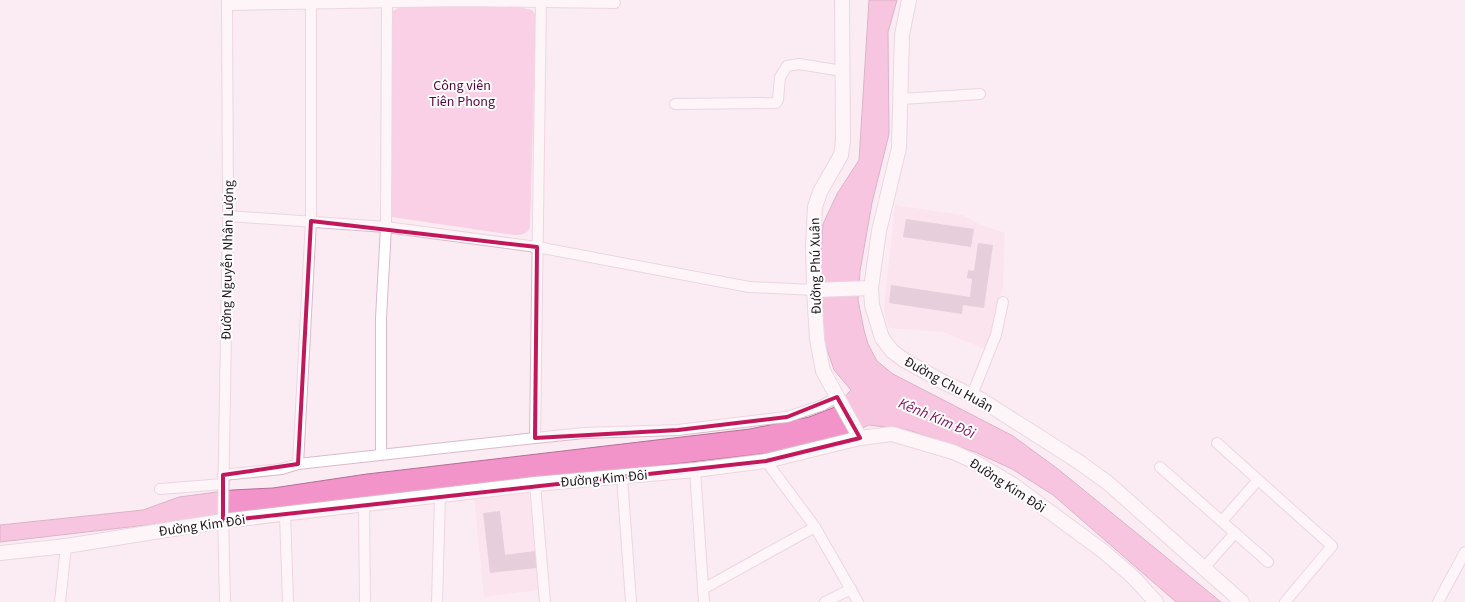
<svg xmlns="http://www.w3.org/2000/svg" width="1465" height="602" font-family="'Source Sans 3',sans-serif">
  <rect width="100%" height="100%" fill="#fbecf3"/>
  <g fill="#fcd9eb">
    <polygon points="895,205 962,215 981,225 1005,233 1003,286 987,350 943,332 889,328 885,317 884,306"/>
    <polygon points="529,492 540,590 484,597 474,499"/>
  </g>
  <path fill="#f5aed4" d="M402,6L519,7L532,10L536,15L530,227C528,234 521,235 514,235L392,217V16L393,11Z"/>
  <polygon fill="#f294c9" stroke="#b36e94" points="869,0 897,0 888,32 889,134 872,203 860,271 858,300 864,330 868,344 877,361 893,374 1013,436 1058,469 1221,602 1176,602 1053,495 1012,469 975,452 908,430 869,425 844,436 769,453 0,542 0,525 143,510 179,497 232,490 273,488 367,474 750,429 809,417 835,407 851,390 834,370 823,337 820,273 823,224 837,194 859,160"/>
  <g fill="#cdaabc">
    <polygon points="906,219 974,229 971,247 903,237"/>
    <polygon points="978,243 993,245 984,308 963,305 962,314 889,303 891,285 970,297 972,279 967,278 968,270 974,271"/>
    <polygon points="500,511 505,555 535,551 537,568 490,573 483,513"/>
  </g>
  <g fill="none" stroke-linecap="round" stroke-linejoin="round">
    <g stroke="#dcb9cb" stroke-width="12">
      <g id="street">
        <polyline points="227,5 461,1 615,3"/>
        <polyline points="901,99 980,94"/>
        <polyline points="675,104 776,103 778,100 780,77 787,66 799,64 842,71"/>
        <polyline points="228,216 386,227 537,247 749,287 814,290"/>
        <polyline points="972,395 996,335 1003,302"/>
        <polyline points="535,438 541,0"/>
        <polyline points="1217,443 1332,546 1285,602"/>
        <polyline points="381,455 381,318 386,227 387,0"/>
        <polyline points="766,461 815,527 858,602"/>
        <polyline points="298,464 311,221 311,0"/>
        <polyline points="1160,467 1268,562"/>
        <polyline points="695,470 704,602"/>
        <polyline points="223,475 282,469 298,464 535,438 584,433 678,430 777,418 787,417 823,405 837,397"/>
        <polyline points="622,477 631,602"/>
        <polyline points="535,484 545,602"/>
        <polyline points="160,489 223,484"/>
        <polyline points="364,505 365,602"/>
        <polyline points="285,514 288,602"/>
        <polyline points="1222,521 1258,480"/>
        <polyline points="1203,569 1235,533"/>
        <polyline points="703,589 815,527"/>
        <polyline points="60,602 66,546"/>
        <polyline points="225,602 223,512 228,216 227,0"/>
        <polyline points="437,602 440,495"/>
        <polyline points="825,602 851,589"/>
        <polyline points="1438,602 1465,552"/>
      </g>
    </g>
    <g stroke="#dcb9cb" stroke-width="16">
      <g id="secondary">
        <polyline points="842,0 843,141 841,155 820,192 815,207 813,245 814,290 817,339 823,371 860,438"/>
        <polyline points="909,0 902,35 899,148 879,231 871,288 872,305 882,338 892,351 904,360 945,383 980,399 1079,462 1108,483 1242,602"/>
        <polyline points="814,290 871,288"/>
        <polyline points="0,553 66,546 223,521 535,484 695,470 766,461 860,438 892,434 953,452 975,462 1012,484 1103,551 1133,577 1156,602"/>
      </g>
    </g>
    <use href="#street" stroke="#fff" stroke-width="10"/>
    <use href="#secondary" stroke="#fff" stroke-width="14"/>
  </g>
  <path d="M0 0H1465V602H0ZM311,221L537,247L535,438L678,430L787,417L837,397L860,438L766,461L223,521V475L298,464Z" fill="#fbecf3" fill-opacity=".55" fill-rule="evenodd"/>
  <path fill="none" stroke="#c2185b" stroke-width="4" stroke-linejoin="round" d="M311,221L537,247L535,438L678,430L787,417L837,397L860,438L766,461L223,521V475L298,464Z"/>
  <g text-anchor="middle" stroke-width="4" stroke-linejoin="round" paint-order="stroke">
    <g font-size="14" fill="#58033d" stroke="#fefefe">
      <text x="462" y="90">Công viên<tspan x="462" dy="16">Tiên Phong</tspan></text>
    </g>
    <g font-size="14" fill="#20141a" stroke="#fefefe">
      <text transform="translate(227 260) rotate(-89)" y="5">Đường Nguyễn Nhân Lượng</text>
      <text transform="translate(815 266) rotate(-91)" y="5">Đường Phú Xuân</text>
      <text transform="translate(949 384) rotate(29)" y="5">Đường Chu Huân</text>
      <text transform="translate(604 478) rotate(-5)" y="5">Đường Kim Đôi</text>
      <text transform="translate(1008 485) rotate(33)" y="5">Đường Kim Đôi</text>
      <text transform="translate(202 525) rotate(-8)" y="5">Đường Kim Đôi</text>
    </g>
    <g font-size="15" font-style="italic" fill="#7f105b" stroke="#fefefe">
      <text transform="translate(937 418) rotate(23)" y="5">Kênh Kim Đôi</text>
    </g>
  </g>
</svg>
